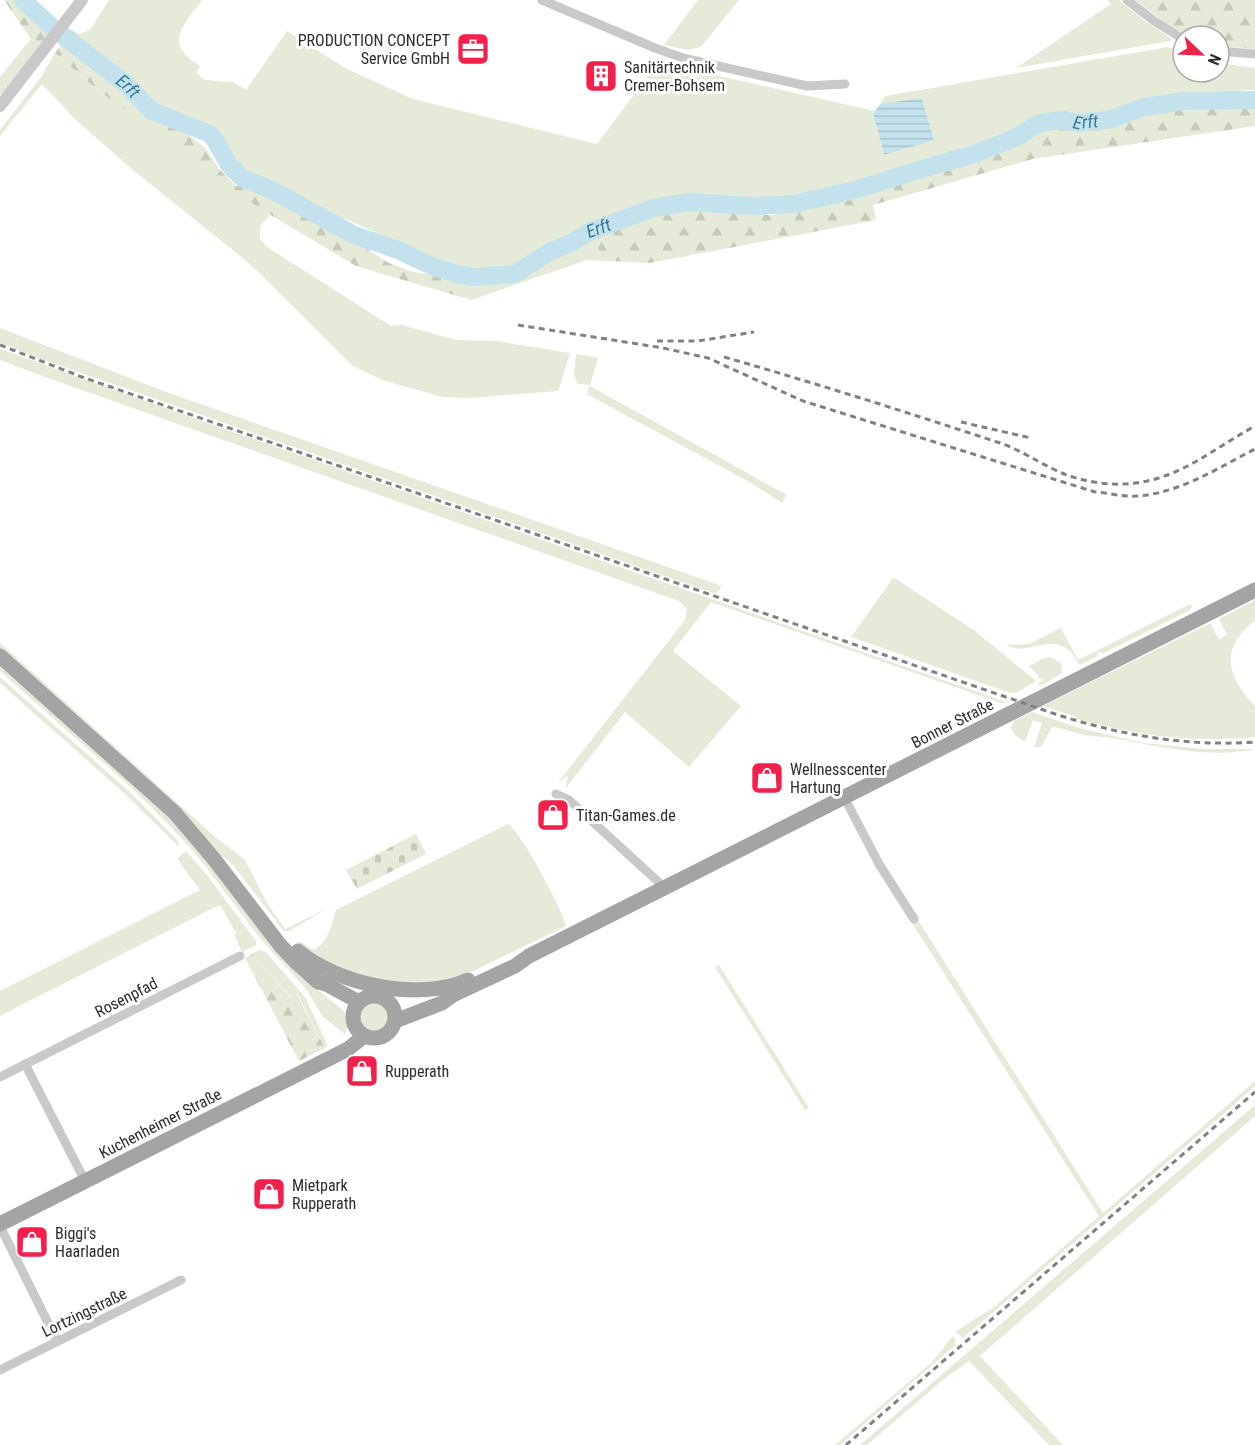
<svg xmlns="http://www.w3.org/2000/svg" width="1255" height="1445" font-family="'Roboto Condensed',sans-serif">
  <defs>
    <pattern id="forest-firs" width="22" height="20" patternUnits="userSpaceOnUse" patternTransform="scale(1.5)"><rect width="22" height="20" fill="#e5ebd8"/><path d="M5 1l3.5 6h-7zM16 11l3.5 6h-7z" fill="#c5caba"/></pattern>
    <pattern id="cemetery-stones" width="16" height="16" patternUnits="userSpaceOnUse" patternTransform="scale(1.5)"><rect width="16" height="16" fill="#e5ebd8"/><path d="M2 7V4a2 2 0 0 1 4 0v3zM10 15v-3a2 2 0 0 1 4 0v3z" fill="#c5caba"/></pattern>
    <pattern id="water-rules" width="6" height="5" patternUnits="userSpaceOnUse" patternTransform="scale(1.5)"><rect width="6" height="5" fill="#c3e2ed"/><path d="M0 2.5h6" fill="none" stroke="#a8c2cb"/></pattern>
  </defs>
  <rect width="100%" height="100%" fill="#fff"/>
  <g fill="#e5ebd8">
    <path d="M109,0H202C192,14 168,38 185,54C189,59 195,62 200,66L196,73L205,80L233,82L246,90L287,31L347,69L413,99L597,144L660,60L688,69L875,111L873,113L884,155L934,139L922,98L880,105L885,96L1168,47L1183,52V72H1219V63L1255,68V90H1244L1226,95L1175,97L1146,102L1107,115L1084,118L1050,117L1031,121L1014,132L969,151L849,186L819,192L790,203L724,200L711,197L679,199L655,204L615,216L589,227L570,239L533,257L511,271L467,272L431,263L402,245L346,219L331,216L281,188L240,171C224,160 224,135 210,125C203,121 195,124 187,122C176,118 163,112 153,106C143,100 142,87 133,81C111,66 89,51 69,34L72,30L79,34L90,30Z"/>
    <polygon points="698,0 739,0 701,47 687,50 664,45"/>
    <polygon points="1107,0 1119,0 1145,21 1172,39 1170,41 1016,68 1111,4"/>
    <polygon points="31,39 42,43 10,85 0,95 0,77"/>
    <polygon points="55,53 99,91 270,215 260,226 260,239 267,247 391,326 402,325 456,340 496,341 570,353 558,391 471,398 442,397 382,380 353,366 250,264 133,170 78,122 42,84 0,136 0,130 41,77"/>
    <path d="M611,227L598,247L600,255L607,261L587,260L471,300L454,295L445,278C469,280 501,286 523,275C534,269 541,259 553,254C560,251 568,250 575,247C587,241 597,231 611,227Z"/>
    <polygon points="0,328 169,393 722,586 716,594 38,358 0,343"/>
    <polygon points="0,349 185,415 1009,703 1001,703 711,602 673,651 741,706 689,767 625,712 565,789 568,777 566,776 557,784 685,620 687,609 679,601 45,377 0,360"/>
    <polygon points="576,354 598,358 590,386 787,495 782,503 751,483 587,394 590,385 578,384 574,376"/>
    <polygon points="893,578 896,579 975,631 1036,681 1018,692 1010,693 851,637"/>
    <path d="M1255,600V621C1219,646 1227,678 1255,706V737C1193,743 1138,736 1077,719L1074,716L1043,706L1210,623L1219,640L1227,635L1219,619Z"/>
    <path d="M1190,604L1192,607L1190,610L1102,654L1101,652L1097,653L1098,656L1080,665C1076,660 1074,654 1068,650C1048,634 1026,657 1006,645L1029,644L1061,628L1078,660Z"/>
    <polygon points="0,643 214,836 245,860 267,903 285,929 326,909 288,932 284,931 233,865 216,851 129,762 0,648"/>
    <polygon points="1050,657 1061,663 1062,673 1044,684 1039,685 1038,683 1044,680 1038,678 1038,675 1029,666 1044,658"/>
    <polygon points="0,663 172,819 307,981 344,1011 349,1022 345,1034 323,1017 307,990 260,938 199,858 172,828 132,788 0,671"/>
    <polygon points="0,677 133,795 178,841 180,845 178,846 124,793 0,683"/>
    <path d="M1032,712L1079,728L1144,743H1145L1193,748L1198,749H1255C1209,759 1157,746 1112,738C1102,736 1093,737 1084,735C1073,732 1063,728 1052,727L1041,747H1034L1042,723L1033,720L1025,742L1014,734L1011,727L1014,721Z"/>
    <path d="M508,824C521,831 563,911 566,926L465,975C412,993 339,981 297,943L301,942L313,950C328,944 332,924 336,910Z"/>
    <polygon points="186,851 207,875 256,941 256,945 242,952 234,935 236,933 221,906 219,905 0,1016 0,991 200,890 178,860 178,858"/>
    <polygon points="916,917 1103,1213 1255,1081 1255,1086 1228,1110 963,1338 955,1332 994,1307 1099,1216 910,920"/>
    <polygon points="259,950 266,952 305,997 328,1046 325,1048 297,993 292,998 252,954"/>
    <polygon points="719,965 809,1108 805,1110 715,967"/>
    <circle cx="374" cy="1017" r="17"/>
    <polygon points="1255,1105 1255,1116 980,1356 1063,1445 1049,1445 969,1361 944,1379 867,1445 860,1445"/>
    <polygon points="953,1336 956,1341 954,1346 840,1445 835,1445 931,1363"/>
  </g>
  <g fill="url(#forest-firs)">
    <polygon points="4,0 19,0 51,30 42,43 31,39"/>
    <polygon points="1135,0 1255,0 1255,49 1219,46 1219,36 1189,36 1169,26"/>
    <polygon points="64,41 106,77 128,91 147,111 174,123 206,149 220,170 236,186 262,188 284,203 355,241 387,262 410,271 445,278 454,295 356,266 259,208 99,91 55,53"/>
    <polygon points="1255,104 1255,126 1033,159 873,205 876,220 650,263 607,261 600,255 598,247 611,227 653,211 683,205 717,206 753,210 767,215 774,215 786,210 860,193 942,166 951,165 995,151 1053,126 1088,128 1109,125 1167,106"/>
    <polygon points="252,954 291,998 296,993 325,1048 299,1061 245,958"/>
  </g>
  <polygon fill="url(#cemetery-stones)" points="416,834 426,854 357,889 346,870"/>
  <polygon fill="url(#water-rules)" points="922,98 934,140 884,155 873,113 881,104"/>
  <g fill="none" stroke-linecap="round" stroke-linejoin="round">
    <path stroke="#c3e2ed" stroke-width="18" id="s1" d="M23,0L53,28L126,84L152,111L210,134L215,140L229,165L242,178L272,190L354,235L398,250L434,267L460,275L476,277L515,274L549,252L571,243L589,232L653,208L690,202L752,206L794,204L855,190L935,165L972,155L1017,137L1035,125L1046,122L1063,120L1078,123L1108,120L1145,107L1184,101L1255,100"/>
    <g stroke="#c9c9c9" stroke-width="9">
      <polyline points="542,0 655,48 683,58 807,86 845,84"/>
      <polyline points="1127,0 1154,21 1183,39"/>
      <polyline points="1219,51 1255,54"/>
      <polyline points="556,794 569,800 665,888"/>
      <polyline points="844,797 879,864 914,919"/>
      <polyline points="25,1064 85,1181"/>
      <polyline points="0,1077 240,956"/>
      <polyline points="0,1226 57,1341"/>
      <polyline points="0,1370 181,1280"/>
    </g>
    <polyline stroke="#c9c9c9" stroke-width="12" points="0,106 82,0"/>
    <g stroke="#a4a4a4" stroke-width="15">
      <polyline points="0,656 175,813 214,859 280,945 296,962 318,982 326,984 359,1002"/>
      <path d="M298,951C338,985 419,1002 468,980"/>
      <circle cx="374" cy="1017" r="21"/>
      <polyline points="395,1021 442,1003 453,995 515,966 529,956 1255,590"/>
      <polyline points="0,1224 348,1049 364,1036"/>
    </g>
    <g stroke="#818181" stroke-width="3" stroke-dasharray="6 4.5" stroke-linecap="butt">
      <path d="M518,325L663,348L708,358L803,401L1095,492C1109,493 1123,497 1137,496C1180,493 1218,468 1255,449"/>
      <polyline points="657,341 698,341 754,332"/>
      <path d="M0,345L82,377L1055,714C1120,735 1187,747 1255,742"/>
      <path d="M724,357C815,383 906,412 997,442C1020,449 1040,464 1062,473C1086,483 1116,487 1142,482C1184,475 1218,446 1255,426"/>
      <polyline points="961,422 1031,438"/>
      <polyline points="846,1445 1255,1092"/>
    </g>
  </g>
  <defs>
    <g id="office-square" transform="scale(1.725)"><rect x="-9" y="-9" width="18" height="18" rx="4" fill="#f1214b" stroke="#fff"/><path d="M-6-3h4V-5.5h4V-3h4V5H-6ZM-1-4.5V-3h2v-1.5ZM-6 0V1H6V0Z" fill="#fff"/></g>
    <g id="building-square" transform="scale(1.725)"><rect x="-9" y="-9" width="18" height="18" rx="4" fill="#f1214b" stroke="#fff"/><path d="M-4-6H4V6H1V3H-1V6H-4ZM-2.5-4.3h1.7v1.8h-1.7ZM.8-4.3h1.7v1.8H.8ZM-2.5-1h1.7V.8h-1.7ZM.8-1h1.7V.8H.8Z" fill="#fff"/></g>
    <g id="shop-square" transform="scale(1.725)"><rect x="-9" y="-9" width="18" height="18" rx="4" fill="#f1214b" stroke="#fff"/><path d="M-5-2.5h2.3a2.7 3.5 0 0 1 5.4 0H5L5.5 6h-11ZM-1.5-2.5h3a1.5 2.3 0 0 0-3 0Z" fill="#fff"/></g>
  </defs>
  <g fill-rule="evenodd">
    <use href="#office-square" x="473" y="49"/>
    <use href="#building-square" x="601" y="76"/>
    <use href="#shop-square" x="767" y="778"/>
    <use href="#shop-square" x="553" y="815"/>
    <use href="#shop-square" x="362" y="1071"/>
    <use href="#shop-square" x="269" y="1194"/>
    <use href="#shop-square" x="32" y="1242"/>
  </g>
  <g text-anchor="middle" stroke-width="6" stroke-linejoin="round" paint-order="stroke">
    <g font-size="16" fill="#2c2c2c" stroke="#fff" text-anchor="start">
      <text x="450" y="46" text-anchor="end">PRODUCTION CONCEPT<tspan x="450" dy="18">Service GmbH</tspan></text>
      <text x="624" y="73">Sanitärtechnik<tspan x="624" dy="18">Cremer-Bohsem</tspan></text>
      <text x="790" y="775">Wellnesscenter<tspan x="790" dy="18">Hartung</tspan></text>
      <text x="576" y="821">Titan-Games.de</text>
      <text x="385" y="1077">Rupperath</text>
      <text x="292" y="1191">Mietpark<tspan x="292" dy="18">Rupperath</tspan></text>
      <text x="55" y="1239">Biggi's<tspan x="55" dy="18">Haarladen</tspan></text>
    </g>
    <g font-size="16" fill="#2c2c2c" stroke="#fff">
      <text transform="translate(952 723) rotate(-27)" y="6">Bonner Straße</text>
      <text transform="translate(126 997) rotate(-27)" y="6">Rosenpfad</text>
      <text transform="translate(160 1123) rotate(-27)" y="6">Kuchenheimer Straße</text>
      <text transform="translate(84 1312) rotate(-26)" y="6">Lortzingstraße</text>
    </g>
    <g font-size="18" font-style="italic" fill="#357b93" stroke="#fff">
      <text dy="6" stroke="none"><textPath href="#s1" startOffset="136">Erft</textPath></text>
      <text dy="6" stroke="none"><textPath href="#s1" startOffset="1184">Erft</textPath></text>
      <text dy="6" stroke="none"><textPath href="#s1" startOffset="678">Erft</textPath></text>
    </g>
  </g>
  <g transform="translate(1201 54) rotate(113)"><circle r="28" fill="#ffffff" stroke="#ababab" stroke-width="1.5"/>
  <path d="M0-4.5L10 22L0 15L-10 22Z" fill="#f1214b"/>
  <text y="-9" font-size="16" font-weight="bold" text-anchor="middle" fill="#2c2c2c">N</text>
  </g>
</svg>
